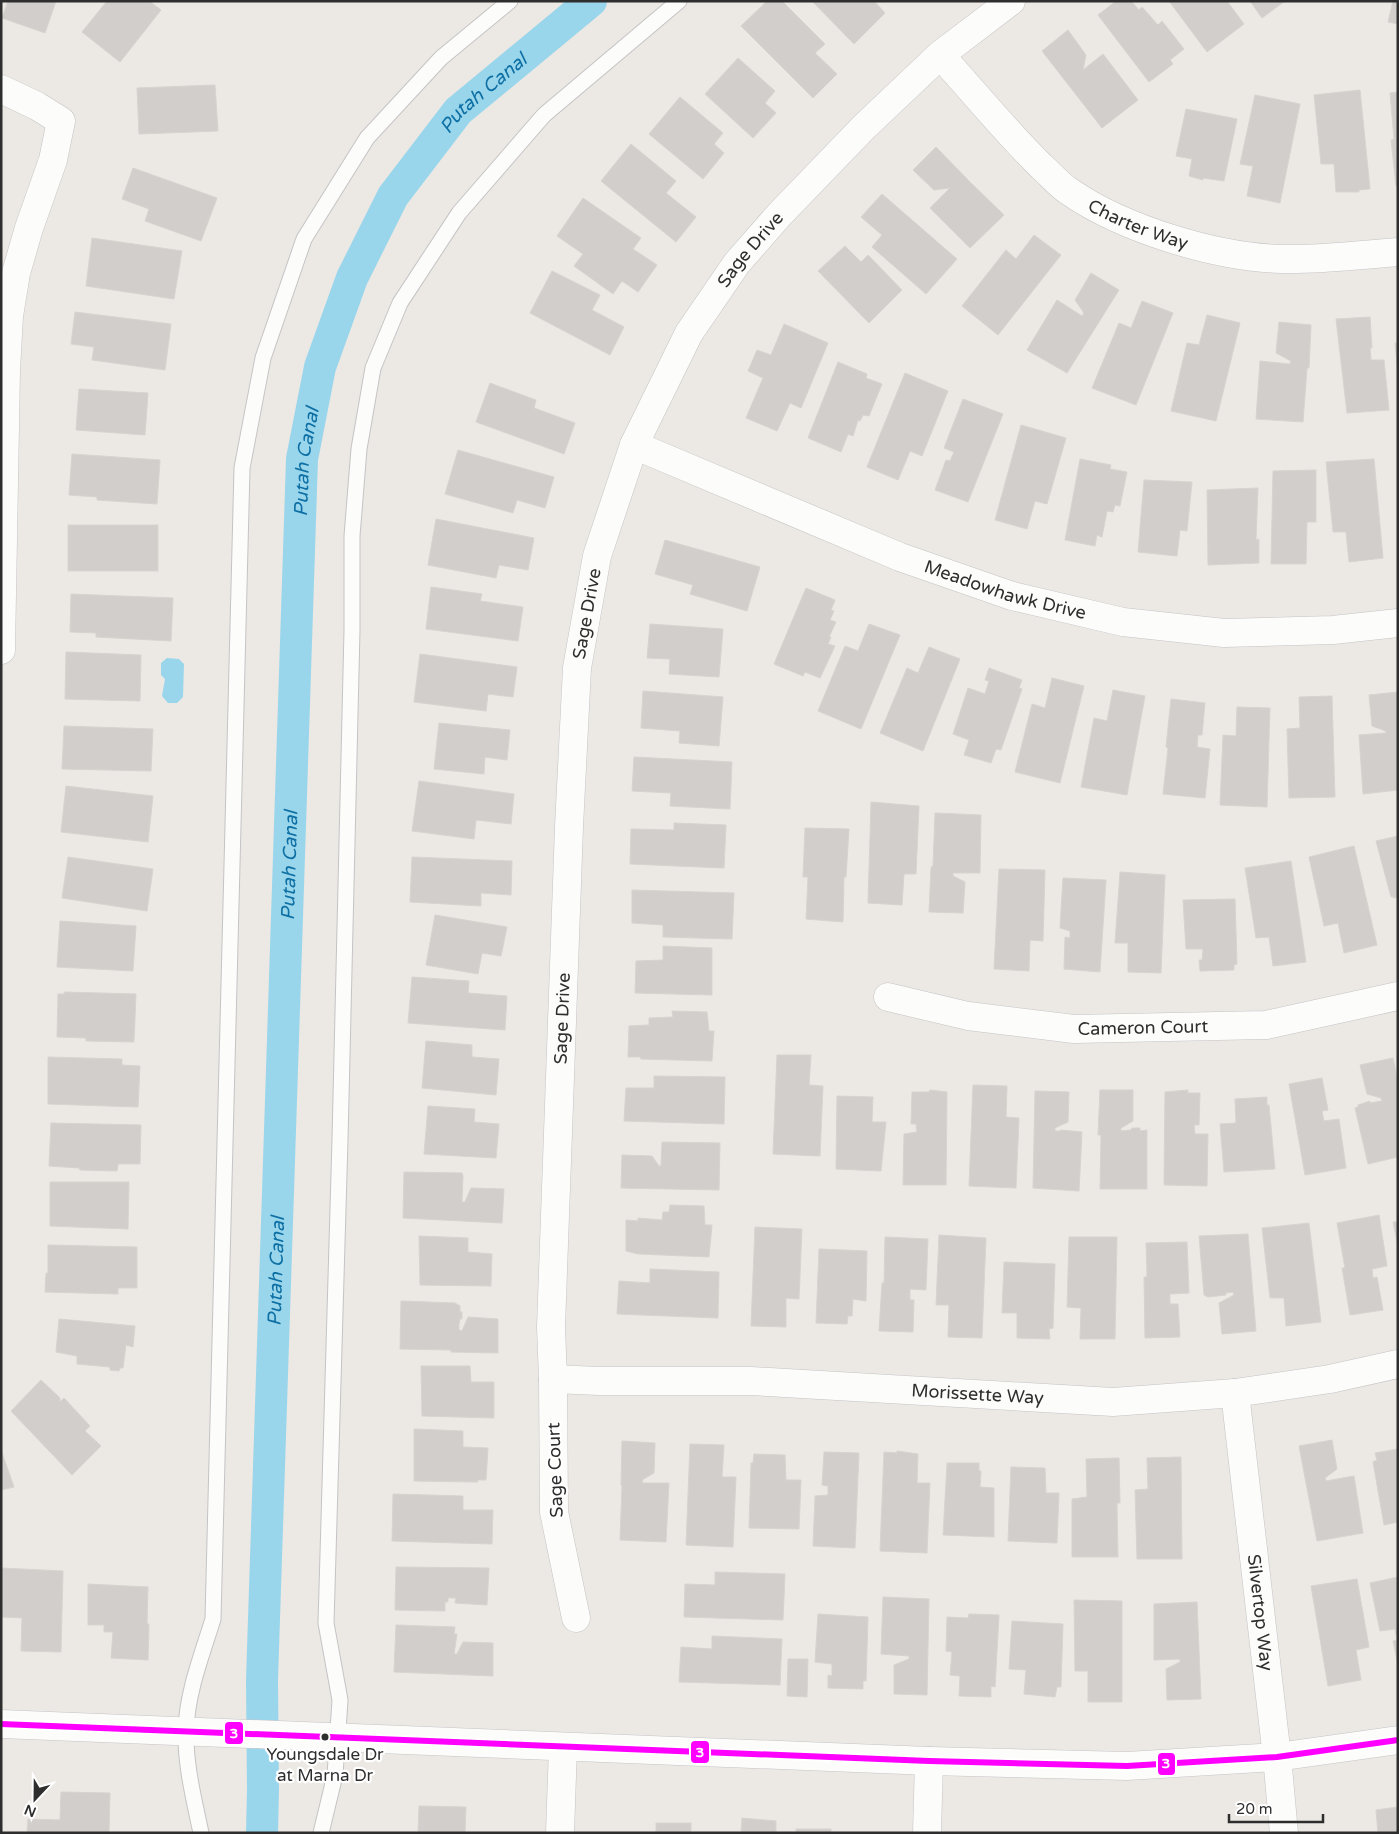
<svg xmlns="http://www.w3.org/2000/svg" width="1399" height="1834" font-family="'Varela Round',sans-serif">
  <rect width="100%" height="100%" fill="#ece8e4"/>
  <polygon fill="#99d6ec" points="167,658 179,659 184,664 183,697 177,703 168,703 162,696 165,679 161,675 161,663"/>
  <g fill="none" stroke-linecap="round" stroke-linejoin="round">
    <path stroke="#99d6ec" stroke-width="32" id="s1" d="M262,1833L263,1790L262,1680L302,459L320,367L352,278L393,196L458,111L591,1"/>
  </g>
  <g fill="#d1cecb" stroke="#d7d4d0">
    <polygon points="8,1 56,1 45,33 2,18"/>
    <polygon points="107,1 149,1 161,10 120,62 82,32"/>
    <polygon points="767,1 782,1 825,44 815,53 837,74 813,98 741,26"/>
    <polygon points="812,1 874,1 885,13 854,44"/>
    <polygon points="1116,1 1131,1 1139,10 1142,7 1158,25 1162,21 1184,49 1170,60 1173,64 1149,82 1098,15"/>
    <polygon points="1169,1 1227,1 1244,24 1207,52"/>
    <polygon points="1250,1 1285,1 1262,18"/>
    <polygon points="1393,1 1398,1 1398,24 1388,22"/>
    <polygon points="1068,30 1086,55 1083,70 1103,54 1138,100 1102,128 1042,51"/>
    <polygon points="738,58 775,91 765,103 776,113 753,138 705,94"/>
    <polygon points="215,85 218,131 139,134 137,88"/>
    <polygon points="1360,90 1370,189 1359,190 1359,192 1336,192 1334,164 1321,164 1314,95"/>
    <polygon points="1398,92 1398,186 1396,186 1391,140 1394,139 1390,93"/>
    <polygon points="1255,95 1300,104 1280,203 1247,196 1253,166 1240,164"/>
    <polygon points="680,97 723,133 714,144 724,153 703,179 649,134"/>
    <polygon points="1186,109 1237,119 1224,181 1203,178 1203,180 1189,176 1192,159 1176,156"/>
    <polygon points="631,144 676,181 666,193 696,217 676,242 601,181"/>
    <polygon points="936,147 970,182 1004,215 970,248 930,208 950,188 934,190 913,170"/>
    <polygon points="133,168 217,198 201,241 145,221 149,209 122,199"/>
    <polygon points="882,194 957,259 926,294 872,247 882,235 861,217"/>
    <polygon points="583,198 641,238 633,249 657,265 638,292 622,281 613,294 574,266 583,254 557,236"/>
    <polygon points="1034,235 1061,255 998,335 962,306 1006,250 1016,259"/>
    <polygon points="92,238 182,251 174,299 86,286"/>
    <polygon points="845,246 861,262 868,255 902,290 869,323 818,271"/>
    <polygon points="552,271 600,295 592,310 624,327 610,355 530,313"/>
    <polygon points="1091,273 1119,290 1067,373 1027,350 1057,300 1082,316 1084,313 1075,300"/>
    <polygon points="1142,301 1173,313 1136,405 1092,388 1119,323 1131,328"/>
    <polygon points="75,312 171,324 165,370 92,360 94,347 71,344"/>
    <polygon points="1207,315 1240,323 1216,421 1171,411 1187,343 1199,345"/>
    <polygon points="1370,317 1372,348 1370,348 1371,360 1384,360 1389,410 1347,413 1336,319"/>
    <polygon points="1279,322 1311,325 1309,368 1307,368 1303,422 1256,419 1260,361 1290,364 1291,361 1276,353"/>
    <polygon points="784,324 828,343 801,408 790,403 777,431 746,418 763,378 748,371 757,350 771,355"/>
    <polygon points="1395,343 1398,343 1398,374"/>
    <polygon points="838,362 867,374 866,378 882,384 869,416 863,415 860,421 858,420 853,436 848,434 841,452 808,438"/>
    <polygon points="905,373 948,391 922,456 910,451 898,480 867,467"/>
    <polygon points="490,383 536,400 534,408 575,423 564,454 476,422"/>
    <polygon points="79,389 148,393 145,435 76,430"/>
    <polygon points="963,399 1003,414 968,502 935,490 946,460 950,461 954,452 944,448"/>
    <polygon points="1021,425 1066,438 1047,504 1035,501 1027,529 995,520"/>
    <polygon points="458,450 554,477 545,508 517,500 513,513 445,494"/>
    <polygon points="72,454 160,460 157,504 97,500 97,497 69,495"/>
    <polygon points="1080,459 1111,465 1110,469 1127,472 1120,506 1115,505 1113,512 1107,511 1102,537 1097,535 1095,546 1065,540"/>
    <polygon points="1374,459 1383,558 1349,562 1346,532 1333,532 1326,462"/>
    <polygon points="1316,470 1316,522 1307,522 1306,564 1271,564 1273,471"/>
    <polygon points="1144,480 1192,482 1187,531 1180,530 1177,556 1138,552"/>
    <polygon points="1258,488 1256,540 1259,539 1259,563 1208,565 1207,490"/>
    <polygon points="436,519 534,538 528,570 499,565 496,578 428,565"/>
    <rect x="68" y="525" width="90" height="46"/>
    <polygon points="665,540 760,567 747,611 690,594 693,585 655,574"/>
    <polygon points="431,587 482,594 480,601 523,607 518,641 426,629"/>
    <polygon points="806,588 835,600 831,610 834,611 830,620 836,622 829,637 831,637 828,644 835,646 820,678 805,672 803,676 774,664"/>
    <polygon points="71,594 173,598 171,641 96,637 96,633 70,632"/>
    <polygon points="650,624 723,629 719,677 669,674 670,659 647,658"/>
    <polygon points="869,624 900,635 861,729 818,711 845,646 858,651"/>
    <polygon points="929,647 960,659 923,751 880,733 907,668 918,673"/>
    <polygon points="66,652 141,655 140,701 65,699"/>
    <polygon points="420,654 517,667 513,697 488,694 486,711 414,702"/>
    <polygon points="989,668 1022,680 1019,688 1022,689 1001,750 996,749 991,763 964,755 969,740 953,734 968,688 985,694 989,681 985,680"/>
    <polygon points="1052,678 1084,686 1060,783 1015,772 1032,704 1045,708"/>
    <polygon points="1113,690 1145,696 1127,795 1081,787 1094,718 1107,721"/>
    <polygon points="643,691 723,697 719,746 679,743 680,731 641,728"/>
    <polygon points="1398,692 1398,790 1363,794 1359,735 1386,733 1386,731 1372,726 1369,695"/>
    <polygon points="1332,696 1335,797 1289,798 1287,729 1300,728 1299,697"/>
    <polygon points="1171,699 1205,703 1202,735 1198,735 1197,747 1210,749 1205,798 1163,794 1168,748 1166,747"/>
    <polygon points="1237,707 1270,708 1267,807 1220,805 1223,735 1236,736"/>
    <polygon points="439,723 510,730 507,760 485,757 484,774 434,769"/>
    <polygon points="64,726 153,729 151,771 62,769"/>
    <polygon points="634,757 732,762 730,809 670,806 671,793 632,791"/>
    <polygon points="419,781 514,794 511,824 476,820 474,839 412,831"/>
    <polygon points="66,786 153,796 148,842 61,832"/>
    <polygon points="871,802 919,806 916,874 904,874 902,905 868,903"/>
    <polygon points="935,813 981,815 980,873 953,873 953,876 965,882 963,913 929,912 931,867 933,866"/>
    <polygon points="674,823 726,825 724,868 630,864 631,829 674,830"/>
    <polygon points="805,828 849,829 846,877 844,877 843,922 806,919 808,877 803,877"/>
    <polygon points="1398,836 1398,897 1393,898 1393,896 1391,897 1376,841"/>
    <polygon points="1354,846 1377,945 1344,953 1338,923 1324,926 1309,857"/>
    <polygon points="68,857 153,869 147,911 62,898"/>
    <polygon points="412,857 512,861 511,895 481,893 481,906 410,902"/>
    <polygon points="1291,861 1306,962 1273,966 1269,937 1256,938 1245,868"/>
    <polygon points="999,869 1045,870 1043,941 1030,940 1029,971 994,969"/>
    <polygon points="1120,872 1165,875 1161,973 1128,972 1128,943 1115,943"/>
    <polygon points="1063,878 1106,880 1100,972 1064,969 1065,937 1070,938 1070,931 1060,928"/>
    <polygon points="632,890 734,893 732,939 663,937 663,925 632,923"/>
    <polygon points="1235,899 1237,964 1234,965 1234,970 1200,971 1199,960 1202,960 1203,949 1186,949 1183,900"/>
    <polygon points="435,915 507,927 501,956 482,953 478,974 426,965"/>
    <polygon points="60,921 136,926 133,971 57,967"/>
    <polygon points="663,946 712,948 712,995 635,993 636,961 663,960"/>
    <polygon points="412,977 469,981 468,993 507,996 505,1030 408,1023"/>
    <polygon points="64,992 136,994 134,1042 86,1041 86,1038 57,1037 58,994 65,994"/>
    <polygon points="672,1011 707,1012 709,1031 714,1031 712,1061 641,1059 640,1057 628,1057 629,1026 649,1025 649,1018 673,1017"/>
    <polygon points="426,1041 472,1045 472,1057 499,1059 496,1095 422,1088"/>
    <polygon points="777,1055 811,1055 809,1085 823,1086 820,1156 773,1154"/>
    <polygon points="48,1057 122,1059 122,1065 140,1066 138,1107 48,1104"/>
    <polygon points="1393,1058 1398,1081 1398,1157 1368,1164 1355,1108 1358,1107 1358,1105 1370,1101 1370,1103 1382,1101 1381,1098 1367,1094 1360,1065"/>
    <polygon points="654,1076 725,1077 724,1124 624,1121 626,1088 654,1088"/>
    <polygon points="1322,1078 1328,1110 1322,1111 1324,1121 1339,1119 1346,1168 1305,1175 1289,1084"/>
    <polygon points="973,1085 1007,1086 1006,1117 1019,1118 1016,1188 969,1186"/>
    <polygon points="930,1090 947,1092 946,1185 903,1185 904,1134 917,1132 916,1124 911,1124 912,1092 929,1092"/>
    <polygon points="1100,1090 1133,1090 1133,1121 1121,1128 1121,1131 1131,1130 1132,1128 1140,1128 1140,1131 1147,1130 1147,1189 1100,1189 1101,1135 1098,1135"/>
    <polygon points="1188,1090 1188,1093 1200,1093 1199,1125 1194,1125 1195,1134 1208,1134 1207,1186 1164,1185 1165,1092"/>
    <polygon points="1035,1091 1069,1092 1068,1122 1055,1128 1055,1131 1060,1131 1061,1130 1082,1132 1079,1191 1033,1188"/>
    <polygon points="837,1096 873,1097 872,1122 886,1122 881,1171 836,1169"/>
    <polygon points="1267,1097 1267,1105 1269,1105 1275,1169 1224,1172 1220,1124 1236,1123 1235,1099"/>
    <polygon points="428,1106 475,1109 474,1122 499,1124 496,1158 424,1154"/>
    <polygon points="51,1123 141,1125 140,1164 118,1164 117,1171 80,1170 79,1168 49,1166"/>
    <polygon points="662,1142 720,1143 719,1190 621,1188 622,1155 652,1156 659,1166 661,1166"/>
    <polygon points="404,1172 462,1173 463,1176 462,1202 465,1202 471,1188 504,1189 502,1223 403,1218"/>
    <polygon points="50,1182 129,1182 128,1229 50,1226"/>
    <polygon points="670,1205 704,1206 705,1225 712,1225 709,1257 638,1254 626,1251 626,1220 638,1221 638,1218 662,1220 663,1212 669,1212"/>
    <polygon points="1379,1215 1387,1266 1372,1269 1373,1278 1377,1277 1383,1310 1350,1315 1342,1268 1345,1268 1337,1223"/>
    <polygon points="1393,1222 1398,1222 1398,1246"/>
    <polygon points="1309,1223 1321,1322 1286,1326 1284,1298 1270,1298 1262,1228"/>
    <polygon points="755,1227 802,1229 799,1299 786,1298 786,1327 751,1326"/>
    <polygon points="1248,1234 1256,1331 1222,1334 1219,1303 1234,1295 1233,1292 1226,1293 1226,1295 1208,1297 1204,1295 1199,1236"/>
    <polygon points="939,1235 986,1238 982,1338 948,1337 949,1305 936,1305"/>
    <polygon points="419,1236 468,1238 468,1252 492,1254 491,1286 420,1285"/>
    <polygon points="885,1237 928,1239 926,1290 910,1289 910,1300 914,1300 913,1332 879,1331 882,1283 884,1283"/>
    <polygon points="1069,1237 1117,1237 1115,1339 1080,1339 1081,1308 1067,1307"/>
    <polygon points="1187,1242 1189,1293 1170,1294 1170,1304 1178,1304 1180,1337 1145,1338 1144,1277 1147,1277 1146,1243"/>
    <polygon points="48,1245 137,1247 137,1288 118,1288 118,1294 45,1292 46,1273 48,1273"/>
    <polygon points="819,1249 867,1251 866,1301 853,1299 852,1316 848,1316 847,1324 816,1323"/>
    <polygon points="1004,1262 1055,1264 1053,1328 1049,1329 1050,1339 1017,1338 1017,1313 1002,1313"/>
    <polygon points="650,1269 719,1272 718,1318 617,1314 619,1281 650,1283"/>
    <polygon points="401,1301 455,1303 460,1306 460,1312 462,1312 462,1319 460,1319 459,1324 459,1330 462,1331 468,1317 498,1319 498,1353 451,1352 451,1350 400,1349"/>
    <polygon points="59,1319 135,1326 133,1347 126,1345 123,1368 120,1368 119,1371 110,1370 110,1367 77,1364 77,1356 56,1352"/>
    <polygon points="421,1366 470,1366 471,1382 494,1382 494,1418 422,1416"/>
    <polygon points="41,1380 60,1398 60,1402 64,1398 90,1426 85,1431 101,1446 72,1475 11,1411"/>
    <polygon points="414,1429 463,1431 463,1447 488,1448 486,1480 477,1480 478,1482 414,1481"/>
    <polygon points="1332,1440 1337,1469 1325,1478 1326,1481 1354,1476 1363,1533 1317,1541 1299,1446"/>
    <polygon points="622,1441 655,1443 654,1473 642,1480 643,1483 669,1483 666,1542 620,1540 622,1485 621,1485"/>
    <polygon points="690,1444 724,1445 722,1477 736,1477 733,1547 686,1545"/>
    <polygon points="1398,1449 1398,1522 1384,1525 1373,1462 1377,1460 1375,1453"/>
    <polygon points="1,1450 14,1487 1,1490"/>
    <polygon points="897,1451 918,1454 917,1483 930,1483 927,1553 880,1551 884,1452 897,1453"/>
    <polygon points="824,1452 859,1453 855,1548 813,1546 815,1496 828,1495 828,1486 822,1485"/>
    <polygon points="754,1454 785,1455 786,1480 801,1480 799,1529 749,1528 751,1463 753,1463"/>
    <polygon points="1181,1457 1182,1559 1137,1559 1135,1490 1148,1489 1147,1458"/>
    <polygon points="1119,1458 1120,1503 1117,1503 1118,1557 1072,1557 1072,1499 1087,1497 1086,1459"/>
    <polygon points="947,1463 979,1463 979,1471 981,1471 980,1487 994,1488 994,1537 943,1535"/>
    <polygon points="1011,1467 1045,1468 1046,1493 1059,1493 1057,1543 1008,1541"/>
    <polygon points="393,1494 463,1496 463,1510 493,1510 492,1544 392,1541"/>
    <polygon points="396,1567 489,1568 487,1605 455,1603 456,1598 448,1598 448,1602 445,1602 445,1611 395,1610"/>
    <polygon points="1,1568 63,1571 61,1652 21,1651 22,1618 1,1617"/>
    <polygon points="715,1572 785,1574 783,1620 684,1617 685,1584 715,1585"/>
    <polygon points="1398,1577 1398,1664 1393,1641 1397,1640 1395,1629 1380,1631 1370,1583"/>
    <polygon points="1357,1579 1369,1647 1356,1650 1361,1680 1328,1686 1311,1586"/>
    <polygon points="88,1584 148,1587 147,1624 149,1624 148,1660 111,1658 113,1632 104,1632 104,1625 88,1625"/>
    <polygon points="883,1597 929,1599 927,1695 894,1694 894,1665 909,1659 909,1656 881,1654"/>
    <polygon points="1074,1600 1122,1601 1122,1702 1088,1702 1088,1671 1075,1671"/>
    <polygon points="1197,1602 1201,1699 1167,1700 1166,1669 1180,1662 1180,1659 1154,1660 1154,1604"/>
    <polygon points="818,1614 868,1617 866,1681 863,1681 863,1689 828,1688 828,1675 832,1676 832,1664 815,1662"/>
    <polygon points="969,1614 999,1615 995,1687 991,1686 991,1697 959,1696 960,1676 950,1675 952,1652 946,1651 947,1617 968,1618"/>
    <polygon points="1012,1621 1063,1624 1061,1687 1057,1687 1055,1697 1024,1694 1026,1670 1009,1669"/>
    <polygon points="396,1625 455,1627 454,1634 457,1634 454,1654 457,1654 463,1642 493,1643 493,1676 394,1672"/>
    <polygon points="712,1636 782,1639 780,1685 679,1682 681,1647 712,1649"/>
    <polygon points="788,1659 808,1659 807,1697 787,1696"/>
    <polygon points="61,1792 110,1793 109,1833 27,1833 28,1819 60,1820"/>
    <polygon points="419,1806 466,1807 465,1833 418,1833"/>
    <polygon points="1398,1807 1398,1833 1378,1833 1376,1810"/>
    <polygon points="742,1818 776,1821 776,1833 741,1833"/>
    <rect x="656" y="1823" width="35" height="10"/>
    <rect x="796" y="1829" width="35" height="4"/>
  </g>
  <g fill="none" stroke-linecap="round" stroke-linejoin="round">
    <g stroke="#c5c4c5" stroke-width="17">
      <g id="service">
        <path d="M201,1833C194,1799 185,1765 186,1730C187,1692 202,1655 213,1619L242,468L263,358L304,239L367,138L441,58L510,1"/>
        <polyline points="321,1833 335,1775 340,1700 326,1623 340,1140 352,630 352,536 359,449 373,368 400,303 459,213 544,115 679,1"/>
      </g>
    </g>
    <g stroke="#c5c4c5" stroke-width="29">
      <g id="minor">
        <path id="s2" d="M940,55C974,92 1006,132 1042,167C1051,175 1060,186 1070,192C1124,229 1215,257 1281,259C1320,260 1359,255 1398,252"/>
        <polyline points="1,89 37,106 61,121 53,160 29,228 16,273 9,316 6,370 1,650"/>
        <path id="s3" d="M634,445L900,557L1012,596L1123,622L1224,633L1333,630L1398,623"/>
        <path id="s4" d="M888,997L968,1016L1074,1029L1266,1025L1398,996"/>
        <path id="s5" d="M553,1379L599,1381H751L1113,1402L1235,1393L1330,1379L1398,1364"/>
        <path id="s6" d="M1235,1393L1277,1757L1284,1833"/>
        <path id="s7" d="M576,1618L554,1512L553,1379L551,1327L569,827L577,668L597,556L634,445L689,333L737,263L779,215L864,127L940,55L1011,1"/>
        <polyline points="560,1833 563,1747"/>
        <polyline points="927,1833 929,1761"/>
      </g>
    </g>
    <g stroke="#c5c4c5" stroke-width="29">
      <polyline id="tertiary" points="1,1724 929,1761 1127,1766 1277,1757 1398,1740"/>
    </g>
    <use href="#service" stroke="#fcfcfb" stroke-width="15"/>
    <use href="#minor" stroke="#fcfcfb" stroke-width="28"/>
    <use href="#tertiary" stroke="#fcfcfb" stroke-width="28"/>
    <g stroke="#fff" stroke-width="10">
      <polyline id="bus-1" points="1,1724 929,1761 1127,1766 1277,1757 1398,1740"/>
    </g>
    <use href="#bus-1" stroke="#f0f" stroke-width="6"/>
  </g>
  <circle fill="#2e2e2e" stroke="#fff" stroke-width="2" cx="325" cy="1737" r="4.5"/>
  <g text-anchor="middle" stroke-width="4.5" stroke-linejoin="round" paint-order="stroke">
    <g font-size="17" fill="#2e2e2e" stroke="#fff">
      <text x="325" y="1760">Youngsdale Dr<tspan x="325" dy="21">at Marna Dr</tspan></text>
    </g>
    <g font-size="18" fill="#2e2e2e" stroke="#fff">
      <text dy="6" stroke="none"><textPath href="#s2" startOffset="265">Charter Way</textPath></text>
      <text dy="6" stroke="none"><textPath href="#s7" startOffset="1412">Sage Drive</textPath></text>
      <text dy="6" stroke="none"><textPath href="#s3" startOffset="399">Meadowhawk Drive</textPath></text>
      <text dy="6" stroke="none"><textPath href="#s7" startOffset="1008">Sage Drive</textPath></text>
      <text dy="6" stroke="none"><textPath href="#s7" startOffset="602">Sage Drive</textPath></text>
      <text dy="6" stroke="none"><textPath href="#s4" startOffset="258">Cameron Court</textPath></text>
      <text dy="6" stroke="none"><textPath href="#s5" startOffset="425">Morissette Way</textPath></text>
      <text transform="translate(555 1470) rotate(-92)" y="6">Sage Court</text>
      <text dy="6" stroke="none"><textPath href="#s6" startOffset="221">Silvertop Way</textPath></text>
    </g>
    <g font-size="19" font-style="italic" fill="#0d6fa3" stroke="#fff">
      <text dy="7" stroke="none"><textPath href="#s1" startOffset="1792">Putah Canal</textPath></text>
      <text dy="7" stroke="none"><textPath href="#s1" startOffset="1372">Putah Canal</textPath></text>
      <text dy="7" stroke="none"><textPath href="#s1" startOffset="968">Putah Canal</textPath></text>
      <text dy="7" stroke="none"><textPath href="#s1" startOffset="562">Putah Canal</textPath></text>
    </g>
  </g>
  <g stroke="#fff" stroke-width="2">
    <rect x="224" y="1721" width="20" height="24" rx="5" fill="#f0f"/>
    <rect x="690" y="1740" width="20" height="24" rx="5" fill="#f0f"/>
    <rect x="1157" y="1752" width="19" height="24" rx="5" fill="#f0f"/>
  </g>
  <g font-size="14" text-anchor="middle" font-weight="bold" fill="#fff">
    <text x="234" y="1738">3</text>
    <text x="700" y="1757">3</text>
    <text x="1166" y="1768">3</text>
  </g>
  <rect width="1399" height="1834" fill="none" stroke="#2e2e2e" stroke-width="5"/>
  <g transform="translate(35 1799) rotate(202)" stroke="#ffffff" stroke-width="4" paint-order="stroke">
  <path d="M0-4L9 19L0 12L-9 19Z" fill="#2e2e2e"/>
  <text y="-8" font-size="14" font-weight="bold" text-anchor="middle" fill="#2e2e2e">N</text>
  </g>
  <path d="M1229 1814v8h94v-8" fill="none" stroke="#2e2e2e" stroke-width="2.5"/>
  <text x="1236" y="1814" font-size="15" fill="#2e2e2e" stroke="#ffffff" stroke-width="4" paint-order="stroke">20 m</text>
</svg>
